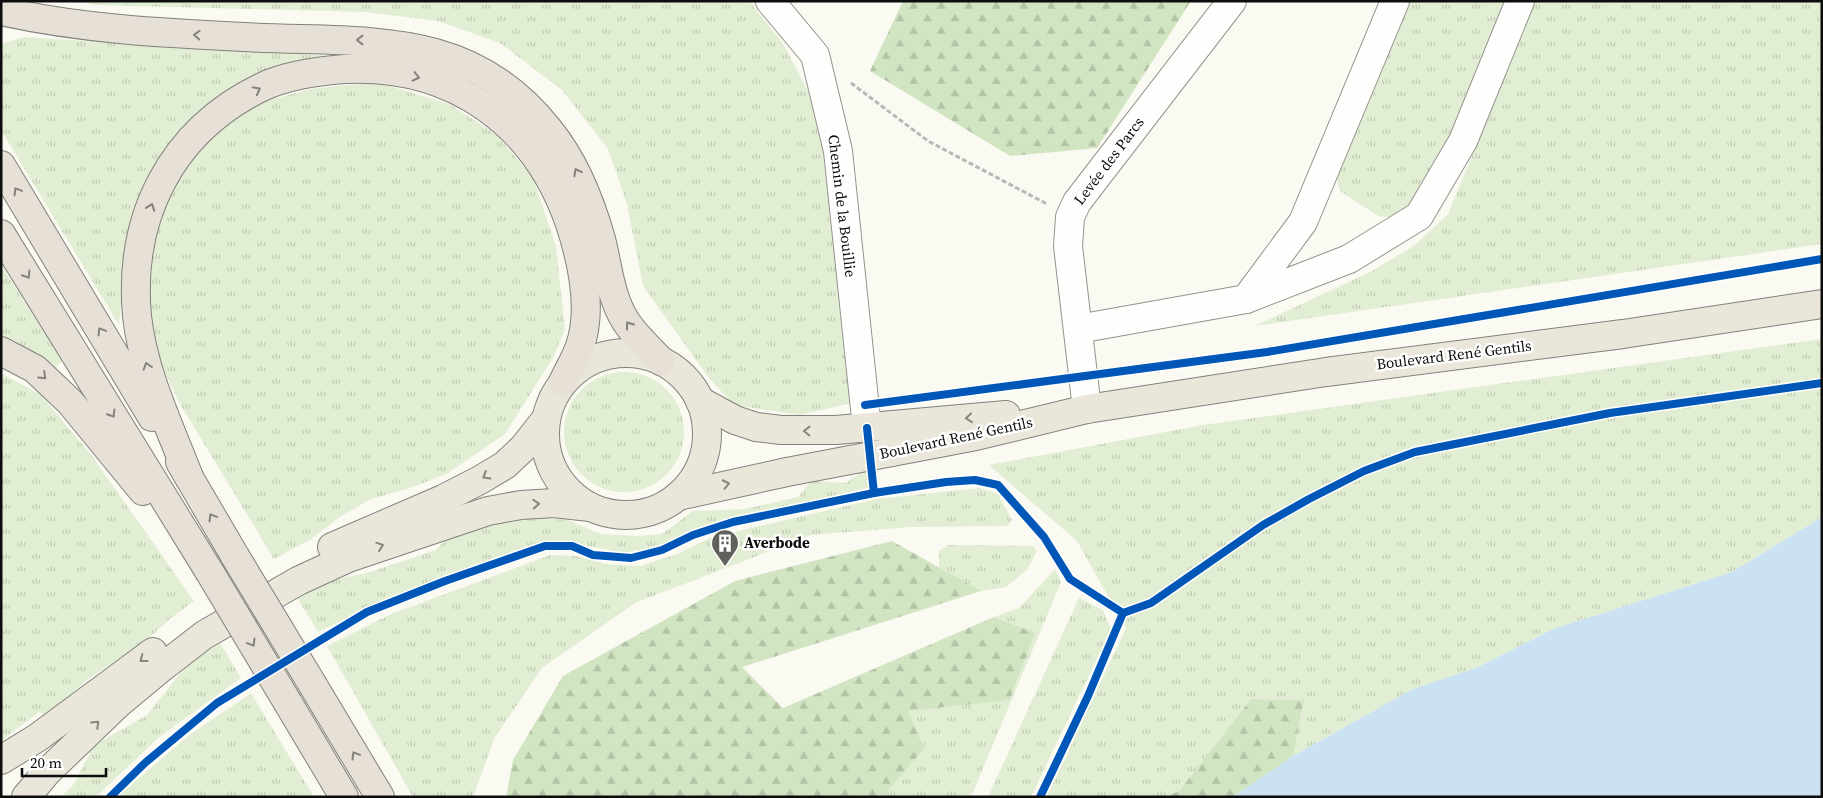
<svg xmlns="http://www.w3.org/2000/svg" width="1823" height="798" font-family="'Source Serif 4',serif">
  <defs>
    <pattern id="grass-tufts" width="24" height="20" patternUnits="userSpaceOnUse" patternTransform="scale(1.25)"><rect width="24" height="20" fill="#e2eed3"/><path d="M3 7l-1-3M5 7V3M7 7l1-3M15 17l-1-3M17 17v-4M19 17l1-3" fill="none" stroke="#c1cbb4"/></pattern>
    <pattern id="forest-firs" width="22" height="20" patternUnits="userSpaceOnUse" patternTransform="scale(1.25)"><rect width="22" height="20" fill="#d2e5c2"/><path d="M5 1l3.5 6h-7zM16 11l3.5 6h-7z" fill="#b3c3a6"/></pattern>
  </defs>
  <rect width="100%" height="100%" fill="#faf9f2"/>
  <g fill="url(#grass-tufts)">
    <polygon points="75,1 749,1 782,42 816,106 828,172 852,403 799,415 734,405 709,378 643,286 627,204 608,149 562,90 500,43 438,21 366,12 98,5"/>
    <polygon points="1407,1 1506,1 1430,182 1413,207 1397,218 1378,216 1340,191 1335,174"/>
    <polygon points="1536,1 1822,1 1822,244 1255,326 1372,271 1415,245 1448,214"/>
    <polygon points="24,37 330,56 261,76 204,110 126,261 119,325 1,130 1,44"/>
    <polygon points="376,82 449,104 497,135 533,178 556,246 565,329 554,356 505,434 448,473 416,486 371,499 341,516 311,539 274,559 180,404 153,348 149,297 154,226 181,173 216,131 262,102 311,89"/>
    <polygon points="1,265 62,361 55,369 14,340 1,335"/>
    <polygon points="1822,339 1822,517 1732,572 1553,629 1478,667 1413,689 1293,756 1304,700 1251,699 1179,791 1165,797 1047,797 1126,628 1077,541 989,465 1203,425"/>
    <circle cx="624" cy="432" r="60"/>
    <polygon points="1,373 41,395 92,456 194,601 171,618 149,638 84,682 48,716 39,712 1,741"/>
    <polygon points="867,468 871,487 696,528 663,546 624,553 583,545 537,546 380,602 318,632 297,597 320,583 370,572 436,550 446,539 482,525 530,516 568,520 601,534 636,536 662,534 693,511 745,509 798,497 811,481 846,483"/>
    <polygon points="980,488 998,494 1012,520 1008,526 910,527 811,535 635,603 542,668 495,737 473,797 413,797 327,646 389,615 550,555 575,556 606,564 640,566 677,554 712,537 877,499"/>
    <polygon points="948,545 1033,546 1037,551 1027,570 1006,587 981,591 939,568 939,551"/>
    <polygon points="1055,569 1061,582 971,797 886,797 908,711 1035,633 994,617 1019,608"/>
    <polygon points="1079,598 1103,610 1111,629 1031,797 988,797"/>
    <polygon points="219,641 241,678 158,738 96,797 61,797 74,784 94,745 147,715 193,657"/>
    <polygon points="251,693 314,797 117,797 188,736"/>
  </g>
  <g fill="url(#forest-firs)">
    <polygon points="903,1 1191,1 1097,148 1010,156 870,71"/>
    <polygon points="892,541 981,591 742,667 783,708 994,617 1035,633 1009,700 908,711 924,749 888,790 886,797 506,797 513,760 563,676 735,581"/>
    <polygon points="1251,699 1304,700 1293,756 1233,797 1165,797 1179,791"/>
  </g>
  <polygon fill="#cae2f1" points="1822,517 1822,797 1233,797 1293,756 1413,689 1478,667 1553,629 1732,572"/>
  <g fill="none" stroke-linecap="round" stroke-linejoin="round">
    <g stroke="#949390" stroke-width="30">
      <g id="minor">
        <polyline points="770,1 815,55 838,151 867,428"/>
        <polyline points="1246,299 1303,222 1395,1"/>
        <polyline points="1078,329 1246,299 1349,259 1419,216 1463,141 1520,1"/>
        <polyline points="1087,409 1068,246 1070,217 1077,202 1232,1"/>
      </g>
    </g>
    <g stroke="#81817d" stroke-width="30">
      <g id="major">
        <circle cx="626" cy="434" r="81"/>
        <polyline points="700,401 735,420 756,427 781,430 836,430 1006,415"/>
        <polyline points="678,496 787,472 976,436 1087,409 1326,372 1623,334 1822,304"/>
        <polyline points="332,547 443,499 480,480 505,465 523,448 546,419"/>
        <polyline points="1,760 37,738 153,652"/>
        <polyline points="26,797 47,772 119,703 160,669 204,635 298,581 348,558 488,511 521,505 554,503 590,507"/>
      </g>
    </g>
    <g stroke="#81817d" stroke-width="30">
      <g id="highway">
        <path d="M1,11C82,29 162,33 244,37C360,44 468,26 549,130C575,162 590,200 601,239C608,266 610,296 625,320C634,335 649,348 661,361"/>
        <polyline points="1,165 152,417"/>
        <polyline points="1,234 209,571"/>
        <polyline points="1,351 35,369 70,402 143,491"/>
        <polyline points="180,462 235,556"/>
        <path d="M189,477C169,425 143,372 137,316C128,217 171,131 262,87C287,75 318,71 345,69C452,64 535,122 570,224C582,261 593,308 580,346C576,358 568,371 563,382"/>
        <polyline points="314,687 380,797"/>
        <polyline points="288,703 344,797"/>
      </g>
    </g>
    <polyline stroke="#b8b8b6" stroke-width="3" stroke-dasharray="5 2.5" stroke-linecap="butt" points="851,83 928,141 1047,204"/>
    <use href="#minor" stroke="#fefefd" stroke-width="28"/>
    <use href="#major" stroke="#eae7da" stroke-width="28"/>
    <use href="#highway" stroke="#e7e0d7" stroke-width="28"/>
    <g stroke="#81817d" stroke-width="30" stroke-linecap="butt">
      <g id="highway-bridge">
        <polyline points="235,556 314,687"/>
        <polyline points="209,571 288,703"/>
      </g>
    </g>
    <use href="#highway-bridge" stroke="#e7e0d7" stroke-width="28"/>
    <g stroke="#fff" stroke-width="11">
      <g id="cycleway">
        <polyline points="865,405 1267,352 1822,259"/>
        <polyline points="867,428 874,493"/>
        <polyline points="1123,613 1151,603 1263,525 1309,499 1364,471 1415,452 1610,413 1822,383"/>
        <polyline points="110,797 146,762 217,703 367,612 445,581 545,546 572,546 593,555 631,558 662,550 693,535 733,522 874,493 946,482 975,480 998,485 1044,537 1070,579 1123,613"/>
        <polyline points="1040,797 1088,696 1123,613"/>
      </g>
    </g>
    <use href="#cycleway" stroke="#0057b8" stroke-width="8"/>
  </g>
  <defs><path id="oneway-chevron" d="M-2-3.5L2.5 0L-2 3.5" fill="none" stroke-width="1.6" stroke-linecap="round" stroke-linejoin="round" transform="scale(1.25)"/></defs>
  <g stroke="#85817c">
    <use href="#oneway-chevron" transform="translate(197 35) rotate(-177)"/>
    <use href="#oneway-chevron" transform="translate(360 40) rotate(-180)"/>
    <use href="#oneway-chevron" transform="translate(416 77) rotate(14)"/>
    <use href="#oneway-chevron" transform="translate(257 90) rotate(-29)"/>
    <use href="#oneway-chevron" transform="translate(577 172) rotate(-119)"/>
    <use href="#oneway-chevron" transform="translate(17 191) rotate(-121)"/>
    <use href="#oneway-chevron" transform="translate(151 207) rotate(-70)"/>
    <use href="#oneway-chevron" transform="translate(27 275) rotate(58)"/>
    <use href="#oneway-chevron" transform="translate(629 325) rotate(-126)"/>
    <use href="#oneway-chevron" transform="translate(101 331) rotate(-121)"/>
    <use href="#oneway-chevron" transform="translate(147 366) rotate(-108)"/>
    <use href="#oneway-chevron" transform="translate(43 376) rotate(43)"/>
    <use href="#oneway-chevron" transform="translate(112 414) rotate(58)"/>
    <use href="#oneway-chevron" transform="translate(212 517) rotate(-121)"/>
    <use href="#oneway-chevron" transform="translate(252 643) rotate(59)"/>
    <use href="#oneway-chevron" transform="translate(355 755) rotate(-121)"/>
  </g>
  <g stroke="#87857e">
    <use href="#oneway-chevron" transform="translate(969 418) rotate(175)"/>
    <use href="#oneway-chevron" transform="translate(807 431) rotate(-179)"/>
    <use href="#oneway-chevron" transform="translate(486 476) rotate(149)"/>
    <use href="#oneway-chevron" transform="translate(726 484) rotate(-12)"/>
    <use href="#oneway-chevron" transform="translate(536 504) rotate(-3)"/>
    <use href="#oneway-chevron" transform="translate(380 546) rotate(-19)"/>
    <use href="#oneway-chevron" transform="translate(143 659) rotate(143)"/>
    <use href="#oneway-chevron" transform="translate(96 724) rotate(-44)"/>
  </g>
  <defs>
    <g id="building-pin" transform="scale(1.4375)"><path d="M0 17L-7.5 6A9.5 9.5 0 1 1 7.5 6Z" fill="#60605d" stroke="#fff"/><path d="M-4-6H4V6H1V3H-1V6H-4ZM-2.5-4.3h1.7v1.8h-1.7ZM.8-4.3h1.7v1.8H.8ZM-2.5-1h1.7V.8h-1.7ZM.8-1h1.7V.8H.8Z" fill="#fff"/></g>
  </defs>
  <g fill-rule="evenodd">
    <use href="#building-pin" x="725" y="543"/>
  </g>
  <g text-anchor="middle" stroke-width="5" stroke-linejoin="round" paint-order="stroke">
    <g font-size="15" fill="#0d0d0d" stroke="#fff">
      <text transform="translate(1109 161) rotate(-53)" y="5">Levée des Parcs</text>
      <text transform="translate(842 206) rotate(83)" y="5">Chemin de la Bouillie</text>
      <text transform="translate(1454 355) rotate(-7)" y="5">Boulevard René Gentils</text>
      <text transform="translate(956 438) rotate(-12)" y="5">Boulevard René Gentils</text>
    </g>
    <g font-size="15" font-weight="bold" fill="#0d0d0d" stroke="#fff" text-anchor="start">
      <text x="744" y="548">Averbode</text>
    </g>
  </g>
  <rect width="1823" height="798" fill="none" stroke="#0d0d0d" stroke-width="5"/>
  <path d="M22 768v8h84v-8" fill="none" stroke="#0d0d0d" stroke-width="2.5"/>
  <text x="30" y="768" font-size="15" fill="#0d0d0d" stroke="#ffffff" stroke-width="4" paint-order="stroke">20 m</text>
</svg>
